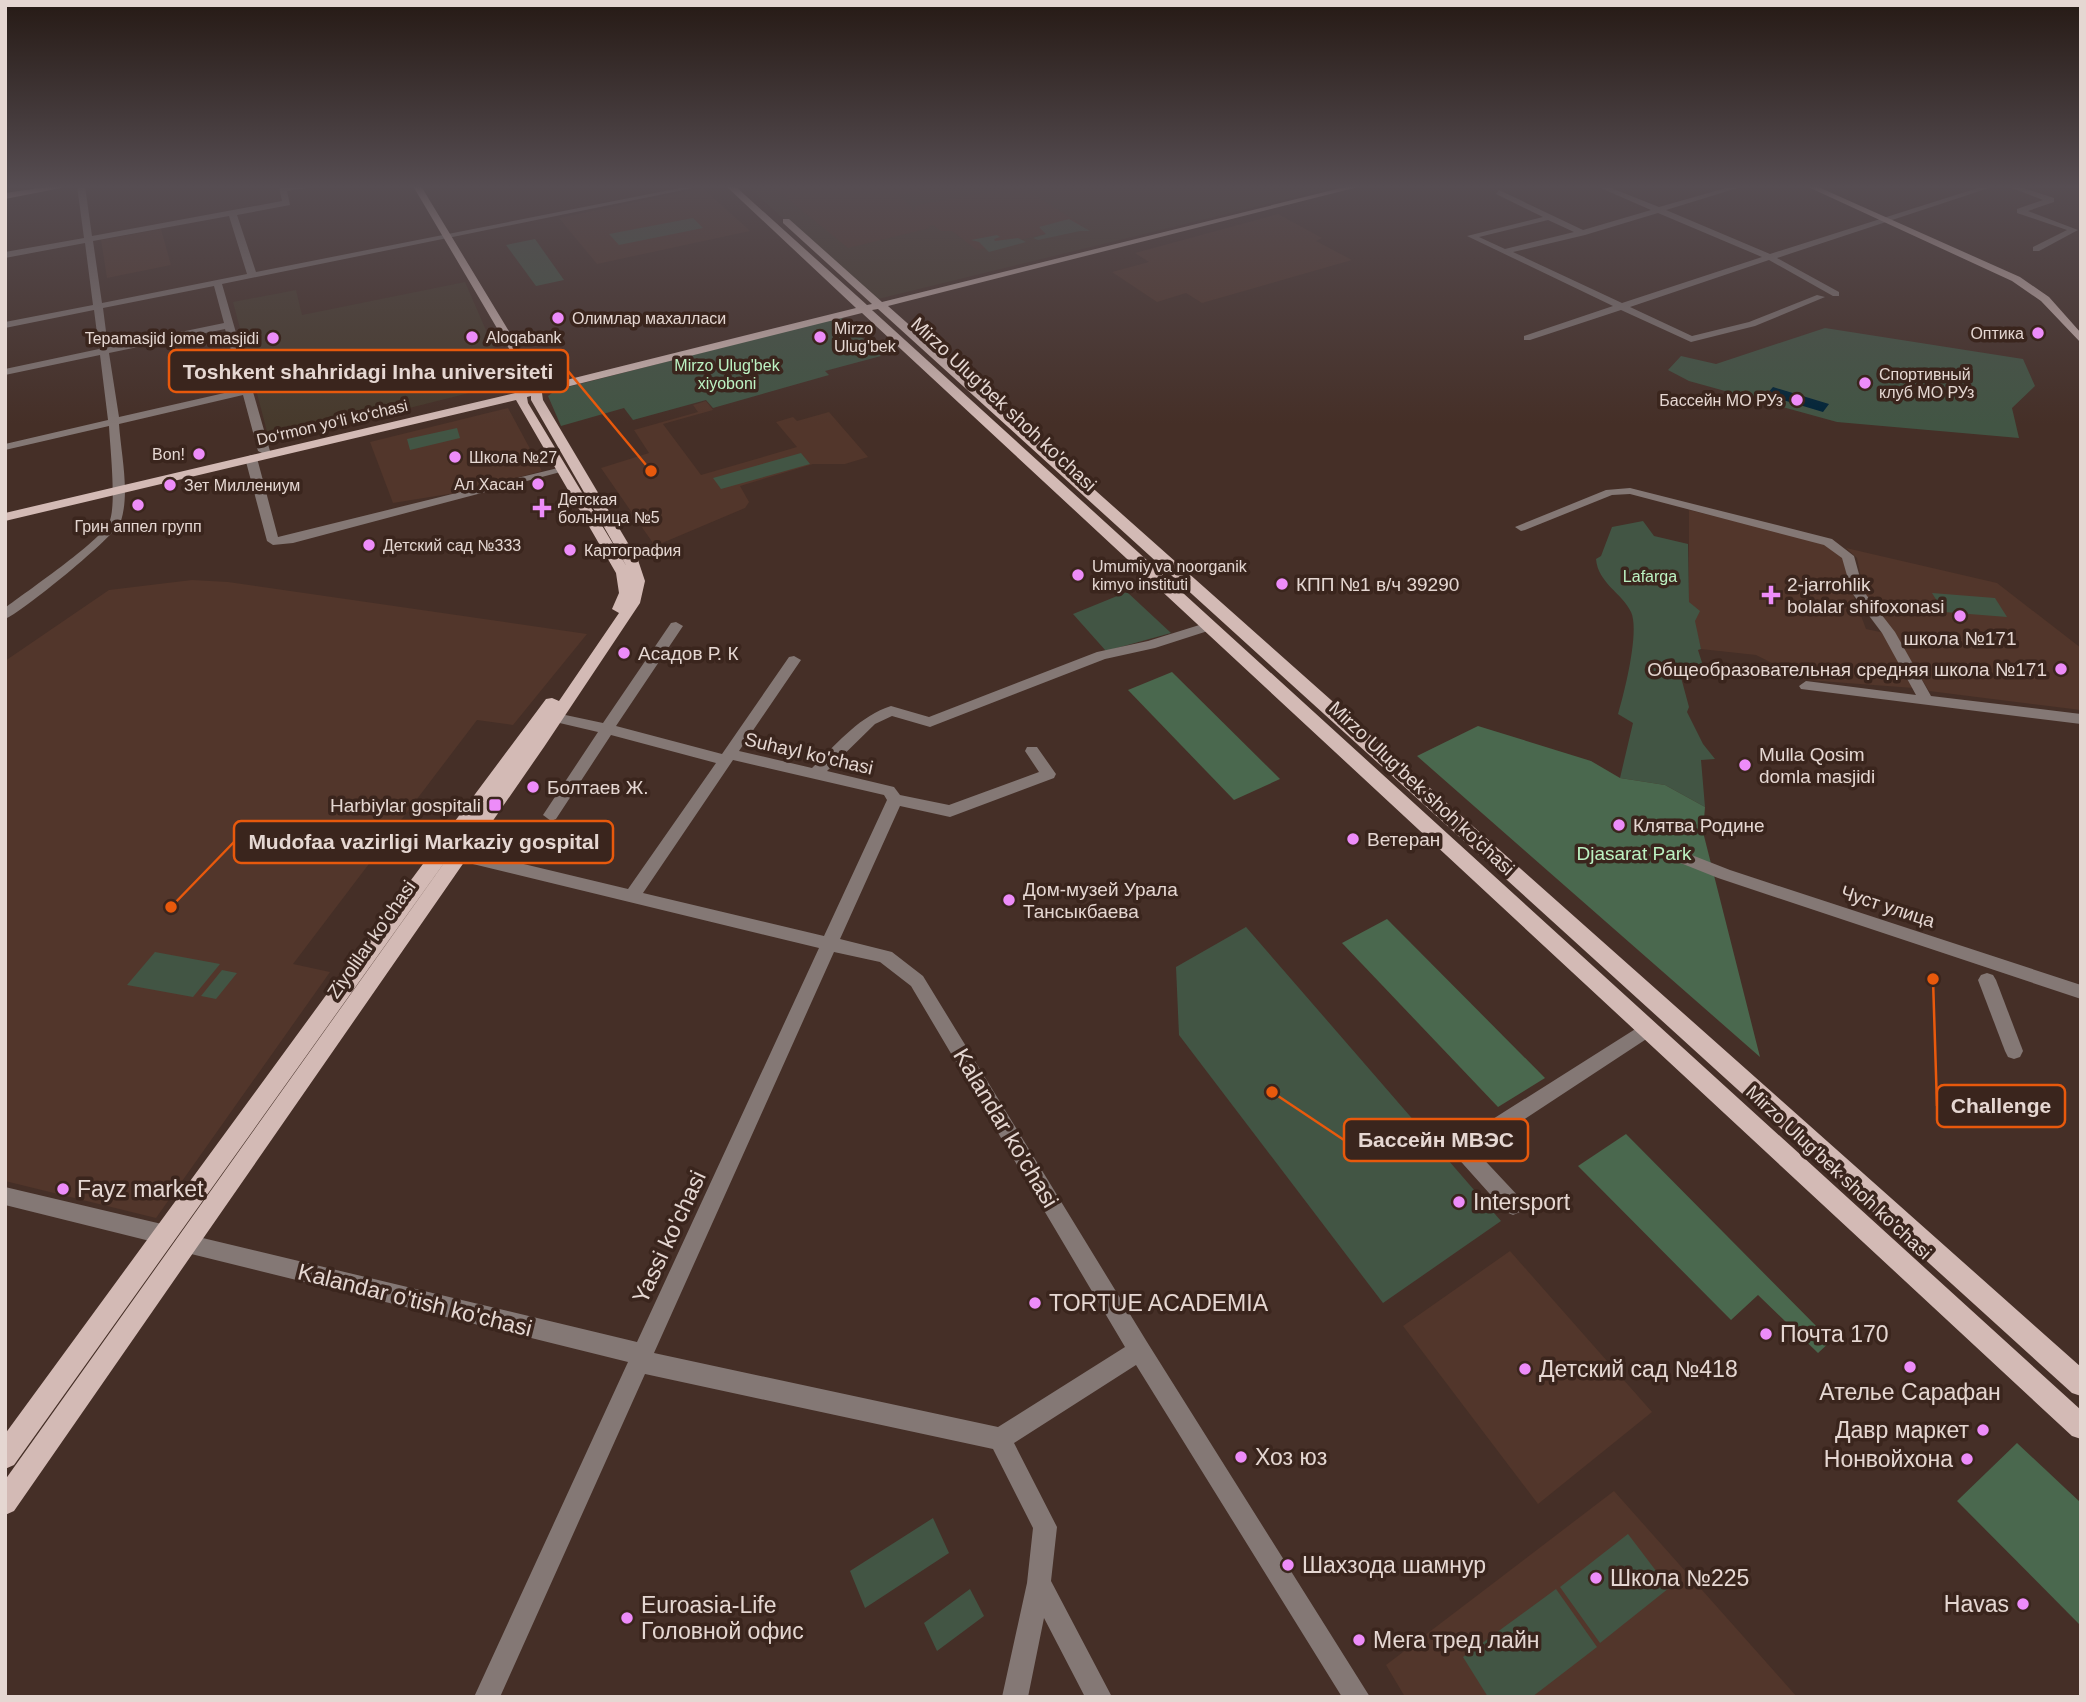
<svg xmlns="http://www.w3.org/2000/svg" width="2086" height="1702" font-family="Helvetica,sans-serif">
  <rect width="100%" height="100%" fill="#452f27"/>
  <g fill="#473a2c">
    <polygon points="747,186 1340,186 874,300"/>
    <polygon points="465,282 509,383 270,443 233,302 296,290 302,315"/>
  </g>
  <g fill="#52362b">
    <polygon points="772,186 943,186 898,195 912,207 912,212 918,205 1020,186 1082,225 977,250 952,231 941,231 933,225 928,226 930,228 848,248"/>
    <polygon points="703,188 750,231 597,264 559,218"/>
    <polygon points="1278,214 1322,238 1316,241 1352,260 1202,303 1186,293 1157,302 1112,272 1149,262 1135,253"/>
    <polygon points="161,229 171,265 107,278 101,240"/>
    <polygon points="706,401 713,410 663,424 701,475 797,447 776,422 793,417 797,421 829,412 868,457 845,464 813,464 740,486 749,502 745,508 655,546 601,468 649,453 634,430 698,412 693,405"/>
    <polygon points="508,408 542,471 467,491 393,503 370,442"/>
    <polygon points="1689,510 1825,543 1842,555 1851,589 1866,629 1885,633 1914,688 1806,680 1756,655 1701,649 1689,602"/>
    <polygon points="1846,548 1997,583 2081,648 2081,710 1929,691 1895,635 1865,597 1857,558"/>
    <polygon points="192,580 228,582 587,634 513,725 477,720 398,824 409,827 392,850 381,848 293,964 330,972 156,1218 5,1181 5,661 109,590"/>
    <polygon points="1510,1251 1652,1412 1538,1504 1403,1326"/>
    <polygon points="1614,1491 1797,1697 1405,1697 1386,1665"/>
  </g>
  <g fill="#425544">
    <polygon points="693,218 703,228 619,245 609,234"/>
    <polygon points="1069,219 1090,231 1080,231 1038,240 1033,238 1046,234 1039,227"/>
    <polygon points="997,235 1000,237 994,239 995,241 1018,238 1026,242 989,252 979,242 971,240"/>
    <polygon points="535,239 564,280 536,286 506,245"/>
    <polygon points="841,317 881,356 825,371 829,375 713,408 706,400 633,420 624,408 561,426 548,396 556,390"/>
    <polygon points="1825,328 2023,359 2035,386 2012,408 2019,438 1837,422 1689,381 1668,370 1681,356 1716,364"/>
    <polygon points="457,428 460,438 410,450 407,439"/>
    <polygon points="801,453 810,464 721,489 713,478"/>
    <path d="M1643,521L1654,536L1688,544L1689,602L1700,611L1695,621L1701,649L1698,650L1705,672L1679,670L1689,707L1687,712L1703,744L1715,759L1701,760L1705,807L1665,785L1620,778L1633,723L1618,714C1624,694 1640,631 1631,612C1622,593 1598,583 1596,559L1601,556L1612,527Z"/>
    <polygon points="1127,592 1171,633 1106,651 1073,614"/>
    <polygon points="1932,593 1995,598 2007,617 1944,612"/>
    <polygon points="1246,927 1501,1221 1383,1303 1179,1035 1176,967"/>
    <polygon points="155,952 220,964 193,997 127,985"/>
    <polygon points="222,970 237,973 216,999 201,996"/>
    <polygon points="933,1518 949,1553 865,1608 850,1571"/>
    <polygon points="1628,1534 1669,1588 1600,1643 1560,1587"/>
    <polygon points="970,1589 984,1616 937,1651 924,1623"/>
    <polygon points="1556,1589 1597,1647 1532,1697 1488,1697 1463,1657"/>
  </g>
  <g fill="#4a684e">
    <polygon points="1172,672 1280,779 1234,800 1128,690"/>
    <polygon points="1478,726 1591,761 1620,778 1665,785 1705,807 1703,832 1760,1057 1417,756"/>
    <polygon points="1387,919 1545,1078 1498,1107 1342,943"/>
    <polygon points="1626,1134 1831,1341 1818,1353 1758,1295 1731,1320 1578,1166"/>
    <polygon points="2017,1443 2081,1503 2081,1626 1957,1501"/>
  </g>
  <polygon fill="#012539" points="1773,387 1829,404 1823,412 1766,395"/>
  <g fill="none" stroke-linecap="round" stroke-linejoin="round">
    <g fill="#847875" fill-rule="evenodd">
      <path d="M77,186H85L92,236L282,201L279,187L310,186L306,188L287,191L290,205L237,215L256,272L690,186H703L222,284L270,451L264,454L258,451L243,395L119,424C121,454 130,492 121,521C117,535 20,614 5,619V608C26,592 99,542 109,523C117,506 110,447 109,426L5,450V444L108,420L100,355L5,375V369L99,349L94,310L5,328V322L93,305L85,243L5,258V252L84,238ZM229,216L247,274L102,303L93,241ZM214,286L224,323L108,347L103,308ZM225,329L242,389L119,417L109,353Z"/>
      <path d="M1596,186H1606L1659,207L1733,186H1744L1666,210L1770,254L1984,186H1995L1777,258L1839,292V296H1833L1769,260L1630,307L1692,336L1749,322L1817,295L1825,297L1755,326L1691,342L1621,310L1530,340H1524V336L1613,306L1467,236L1543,217L1496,194L1499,190L1583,230L1651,210ZM1658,213L1762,257L1622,303L1513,252L1585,235ZM1548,220L1574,232L1505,249L1479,237Z"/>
      <polygon points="2007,186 2017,186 2054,198 2054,202 2028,211 2078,230 2039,251 2033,251 2033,247 2067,230 2017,213 2017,209 2043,200"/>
      <polygon points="251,455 257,458 278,537 562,467 568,470 293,543 273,545 267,541 245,458"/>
      <polygon points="1630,488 1832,539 1854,556 1864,592 1895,632 1931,696 2081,714 2081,724 1801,689 1799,686 1806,681 1916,695 1882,633 1852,593 1842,558 1824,545 1630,494 1612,495 1525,530 1521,531 1515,527 1606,490"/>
      <path d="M676,622L683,626L616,726L722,754L789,657L794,656L801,660L739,751L812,768C836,745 859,716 891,706L929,717L1097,652L1148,641L1209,622L1216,626L1214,629L1155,648L1105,659L935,725L930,727L892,716L875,724L827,771L894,787L900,795L949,805L1039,772L1025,751L1027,747H1037L1056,774L1054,778L950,817L900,806L840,939L892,952L923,976L1147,1342L1370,1697H1342L1136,1365L1014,1443L1057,1527L1051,1581L1112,1697H1085L1044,1618L1028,1697H1002L1027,1583L1033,1528L993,1449L645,1374L500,1697H474L628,1362L179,1251L176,1244L179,1237L186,1234L637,1342L819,948L448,858L440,852L448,846L628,889L716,763L611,735L556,819L551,821L543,815L598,732L551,721L549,718L556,713L603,723L671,623ZM733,760L884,795L887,800L824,936L643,893ZM834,952L880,962L911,986L1125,1347L998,1427L654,1353Z"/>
      <polygon points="1684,852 1730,870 2081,985 2081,999 1718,878 1678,862 1676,858 1678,854"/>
      <polygon points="1987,973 1993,975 1996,980 2023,1051 2020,1057 2014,1059 2008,1057 2005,1051 1978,980 1981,975"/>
      <polygon points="1648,1021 1654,1024 1657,1029 1654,1034 1476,1151 1520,1198 1523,1205 1520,1212 1513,1215 1506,1212 1455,1155 1452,1149 1455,1143"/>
      <polygon points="5,1187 166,1225 173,1228 176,1235 173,1242 166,1245 5,1205"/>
    </g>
    <g fill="#d3bab5" fill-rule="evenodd">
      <polygon points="54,186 71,186 5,199 5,193"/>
      <path d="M413,186H421L542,386L856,308L726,186H735L867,305L872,304L783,223V219H789L882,302L1349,186H1362L888,306L2081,1367V1396L2072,1393L878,309L872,310L2081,1410V1439L2072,1436L862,313L542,393L543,400L638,560L645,581L640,603L544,747L14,1511L5,1515V1480L464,835L14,1465L5,1469V1434L373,931L546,699L552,698L559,701L619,613L612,609L619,593L616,573L516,400L5,521V513L515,393L513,381L501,355L503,353H511L525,381L526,390L531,389L530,384ZM531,396V400L627,567L528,403L527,397Z"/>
      <polygon points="1806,186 1816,186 2020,277 2049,297 2081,333 2081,343 2041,301 2012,281"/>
    </g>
  </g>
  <linearGradient id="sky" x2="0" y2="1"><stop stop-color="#261a15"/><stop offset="0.44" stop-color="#564d52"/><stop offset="1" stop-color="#564d52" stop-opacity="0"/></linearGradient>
  <rect width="2086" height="424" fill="url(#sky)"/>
  <g fill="#ed8cf9" stroke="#3a251d" stroke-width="2.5">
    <circle cx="558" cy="318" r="7"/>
    <circle cx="2038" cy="333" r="7"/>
    <circle cx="472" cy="337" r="7"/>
    <circle cx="820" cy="337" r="7"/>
    <circle cx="273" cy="338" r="7"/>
    <circle cx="1865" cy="383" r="7"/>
    <circle cx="1797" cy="400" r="7"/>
    <circle cx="199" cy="454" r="7"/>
    <circle cx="455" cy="457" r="7"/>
    <circle cx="538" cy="484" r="7"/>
    <circle cx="170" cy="485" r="7"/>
    <circle cx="138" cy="505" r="7"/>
    <path d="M538.5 497.5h7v7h7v7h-7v7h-7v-7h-7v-7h7z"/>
    <circle cx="369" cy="545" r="7"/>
    <circle cx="570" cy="550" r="7"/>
    <circle cx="1078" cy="575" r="7"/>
    <circle cx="1282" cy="584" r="7"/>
    <path d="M1767.5 584.5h7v7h7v7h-7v7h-7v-7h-7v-7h7z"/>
    <circle cx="1960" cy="616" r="7"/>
    <circle cx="624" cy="653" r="7"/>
    <circle cx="2061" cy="669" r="7"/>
    <circle cx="1745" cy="765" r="7"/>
    <circle cx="533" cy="787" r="7"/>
    <rect x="488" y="798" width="14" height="14" rx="3.5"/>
    <circle cx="1619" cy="825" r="7"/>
    <circle cx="1353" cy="839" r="7"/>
    <circle cx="1009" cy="900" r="7"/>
    <circle cx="63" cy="1189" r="7"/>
    <circle cx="1459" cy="1202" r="7"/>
    <circle cx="1035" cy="1303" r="7"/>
    <circle cx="1766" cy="1334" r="7"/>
    <circle cx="1910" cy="1367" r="7"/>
    <circle cx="1525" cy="1369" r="7"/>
    <circle cx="1983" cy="1430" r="7"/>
    <circle cx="1241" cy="1457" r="7"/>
    <circle cx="1967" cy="1459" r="7"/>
    <circle cx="1288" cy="1565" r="7"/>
    <circle cx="1596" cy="1578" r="7"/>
    <circle cx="2023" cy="1604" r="7"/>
    <circle cx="627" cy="1618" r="7"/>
    <circle cx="1359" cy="1640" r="7"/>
  </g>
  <g text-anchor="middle" stroke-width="7" stroke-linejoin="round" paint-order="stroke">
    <g font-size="16" fill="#e5d7d2" stroke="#3a251d" text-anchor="start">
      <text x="572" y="324">Олимлар махалласи</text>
      <text x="834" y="334">Mirzo<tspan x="834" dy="18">Ulug'bek</tspan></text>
      <text x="2024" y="339" text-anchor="end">Оптика</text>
      <text x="486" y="343">Aloqabank</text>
      <text x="259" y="344" text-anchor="end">Tepamasjid jome masjidi</text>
      <text x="1879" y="380">Спортивный<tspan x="1879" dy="18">клуб МО РУз</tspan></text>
      <text x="1783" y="406" text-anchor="end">Бассейн МО РУз</text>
      <text x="185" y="460" text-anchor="end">Bon!</text>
      <text x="469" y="463">Школа №27</text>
      <text x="524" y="490" text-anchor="end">Ал Хасан</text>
      <text x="184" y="491">Зет Миллениум</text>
      <text x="558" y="505">Детская<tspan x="558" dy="18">больница №5</tspan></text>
      <text x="138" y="532" text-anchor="middle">Грин аппел групп</text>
      <text x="383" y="551">Детский сад №333</text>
      <text x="584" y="556">Картография</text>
      <text x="1092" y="572">Umumiy va noorganik<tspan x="1092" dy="18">kimyo instituti</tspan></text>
    </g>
    <g font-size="16" fill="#bcf2c2" stroke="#3a251d">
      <text x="727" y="371">Mirzo Ulug'bek<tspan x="727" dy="18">xiyoboni</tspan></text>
      <text x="1650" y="582">Lafarga</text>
    </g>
    <g font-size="16" fill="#e5d7d2" stroke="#3a251d">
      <text transform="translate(332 422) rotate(-13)" y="6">Do‘rmon yo‘li ko‘chasi</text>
    </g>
    <g font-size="19" fill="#e5d7d2" stroke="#3a251d">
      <text transform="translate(1004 404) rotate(43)" y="7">Mirzo Ulug'bek shoh ko'chasi</text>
      <text transform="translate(809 753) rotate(13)" y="7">Suhayl ko'chasi</text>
      <text transform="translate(1422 788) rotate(43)" y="7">Mirzo Ulug'bek shoh ko'chasi</text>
      <text transform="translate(1888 906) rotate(18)" y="7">Чуст улица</text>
      <text transform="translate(371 939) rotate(-55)" y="7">Ziyolilar ko'chasi</text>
      <text transform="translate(1839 1172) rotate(43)" y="7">Mirzo Ulug'bek shoh ko'chasi</text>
    </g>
    <g font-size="19" fill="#e5d7d2" stroke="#3a251d" text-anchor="start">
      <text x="1296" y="591">КПП №1 в/ч 39290</text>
      <text x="1787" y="591">2-jarrohlik<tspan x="1787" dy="22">bolalar shifoxonasi</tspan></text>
      <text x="1960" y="645" text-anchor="middle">школа №171</text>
      <text x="638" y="660">Асадов Р. К</text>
      <text x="2047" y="676" text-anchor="end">Общеобразовательная средняя школа №171</text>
      <text x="1759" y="761">Mulla Qosim<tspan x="1759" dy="22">domla masjidi</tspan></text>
      <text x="547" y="794">Болтаев Ж.</text>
      <text x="481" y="812" text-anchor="end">Harbiylar gospitali</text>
      <text x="1633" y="832">Клятва Родине</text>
      <text x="1367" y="846">Ветеран</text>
      <text x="1023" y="896">Дом-музей Урала<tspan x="1023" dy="22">Тансыкбаева</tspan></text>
    </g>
    <g font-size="19" fill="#bcf2c2" stroke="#3a251d">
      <text x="1634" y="860">Djasarat Park</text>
    </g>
    <g font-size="23" fill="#e5d7d2" stroke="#3a251d">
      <text transform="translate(1006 1128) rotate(59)" y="8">Kalandar ko'chasi</text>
      <text transform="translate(669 1237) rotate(-65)" y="8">Yassi ko'chasi</text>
      <text transform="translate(415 1300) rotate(14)" y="8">Kalandar o'tish ko'chasi</text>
    </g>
    <g font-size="23" fill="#e5d7d2" stroke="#3a251d" text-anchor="start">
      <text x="77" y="1197">Fayz market</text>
      <text x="1473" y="1210">Intersport</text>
      <text x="1049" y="1311">TORTUE ACADEMIA</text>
      <text x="1780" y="1342">Почта 170</text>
      <text x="1539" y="1377">Детский сад №418</text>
      <text x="1910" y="1400" text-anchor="middle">Ателье Сарафан</text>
      <text x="1969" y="1438" text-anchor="end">Давр маркет</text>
      <text x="1255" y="1465">Хоз юз</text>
      <text x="1953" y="1467" text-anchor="end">Нонвойхона</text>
      <text x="1302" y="1573">Шахзода шамнур</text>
      <text x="1610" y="1586">Школа №225</text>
      <text x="2009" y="1612" text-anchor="end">Havas</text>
      <text x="641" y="1613">Euroasia-Life<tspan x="641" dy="26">Головной офис</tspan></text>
      <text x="1373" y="1648">Мега тред лайн</text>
    </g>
  </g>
  <path fill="none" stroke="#e8590c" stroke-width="2.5" d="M651 471L568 371M171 907L234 842M1933 979L1937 1106M1272 1092L1344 1140"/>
  <g fill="#e8590c" stroke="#3a251d" stroke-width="2.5">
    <circle cx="651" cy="471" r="7"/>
    <circle cx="171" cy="907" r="7"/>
    <circle cx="1933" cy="979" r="7"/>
    <circle cx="1272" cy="1092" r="7"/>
  </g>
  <g fill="#3a251d" stroke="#e8590c" stroke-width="2.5">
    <rect x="169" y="350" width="399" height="42" rx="7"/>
    <rect x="234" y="821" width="379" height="42" rx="7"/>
    <rect x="1937" y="1085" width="128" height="42" rx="7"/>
    <rect x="1344" y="1119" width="184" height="42" rx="7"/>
  </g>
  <g font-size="21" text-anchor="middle" font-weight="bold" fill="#e5d7d2">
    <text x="368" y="379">Toshkent shahridagi Inha universiteti</text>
    <text x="424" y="849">Mudofaa vazirligi Markaziy gospital</text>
    <text x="2001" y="1113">Challenge</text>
    <text x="1436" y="1147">Бассейн МВЭС</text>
  </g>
  <rect width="2086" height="1702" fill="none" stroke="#e5d7d2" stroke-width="14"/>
</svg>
